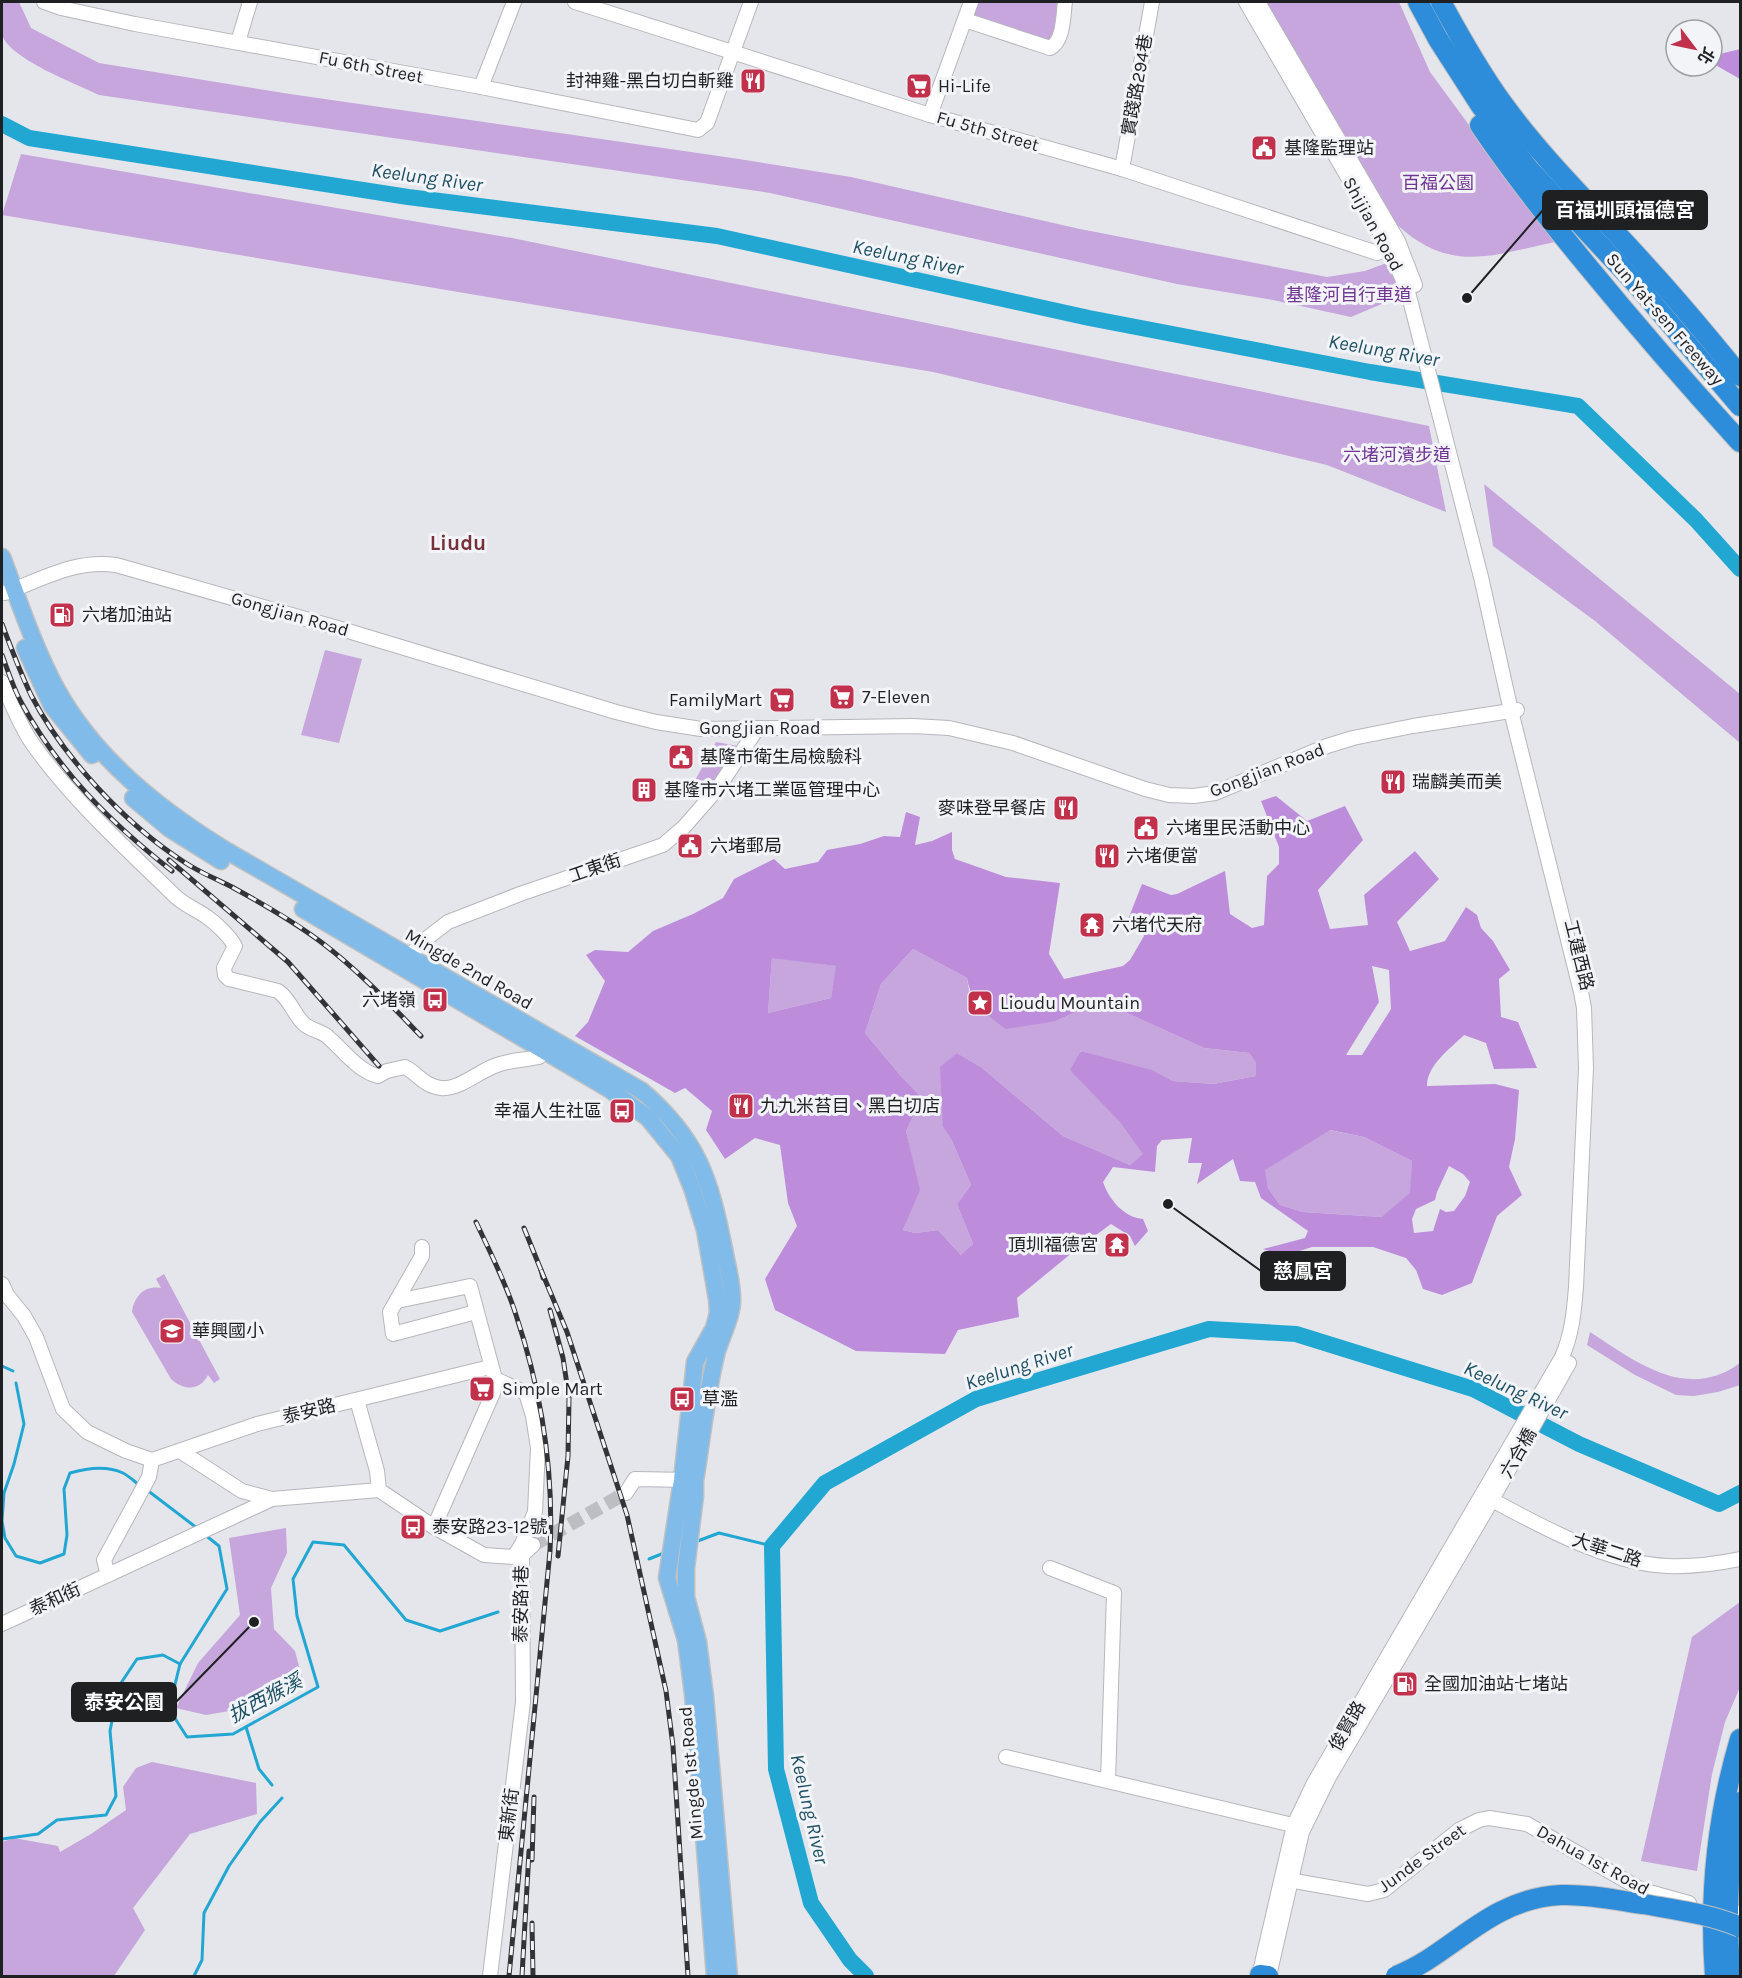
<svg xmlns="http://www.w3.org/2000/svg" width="1742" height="1978" font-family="Karla,'Noto Sans TC',sans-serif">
  <rect width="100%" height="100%" fill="#e5e6eb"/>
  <g fill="#c6a6dc">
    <path d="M2,2H19L31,28L99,63L290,94L739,159L851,177L1080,229L1327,277L1365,271L1389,262L1403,295L1351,317L1273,300L1177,284L770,193L99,95C77,84 7,58 2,34C0,25 2,12 2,2Z"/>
    <polygon points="977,2 1058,2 1052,43 971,17"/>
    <path d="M1264,2H1399L1430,72L1555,242C1486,257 1447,274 1391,219Z"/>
    <polygon points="21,154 512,238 1429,426 1446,512 1327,465 933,372 2,215"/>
    <polygon points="1484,484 1740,694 1740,743 1595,621 1493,546"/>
    <polygon points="325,650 362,659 339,743 301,735"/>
    <polygon points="716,742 738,746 707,791 692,786"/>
    <polygon points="913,949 967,978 969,991 1056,1021 1098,1002 1118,1009 1204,1048 1249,1053 1256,1063 1256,1076 1213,1084 1173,1081 1151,1070 1080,1051 1119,1121 1144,1154 1130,1165 1063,1136 981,1067 957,1053 943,1127 952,1141 971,1185 957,1204 973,1244 962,1256 938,1230 915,1233 903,1230 919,1190 906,1131 922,1098 900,1075 865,1033 881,984"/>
    <polygon points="772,957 837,966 831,998 768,1013"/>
    <polygon points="1329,1130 1364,1137 1412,1161 1411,1193 1381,1217 1303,1212 1280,1205 1268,1188 1264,1170"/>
    <path d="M164,1274L220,1379L214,1383L208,1375C200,1391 184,1391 171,1379L132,1312C134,1296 145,1285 161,1288L156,1279Z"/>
    <path d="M1590,1332C1636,1362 1687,1402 1740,1363V1385L1718,1392L1694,1396L1676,1395L1635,1375L1587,1345Z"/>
    <polygon points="286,1528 287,1553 271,1588 274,1629 295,1651 303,1681 259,1706 206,1715 176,1708 198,1663 240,1615 229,1538"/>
    <polygon points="1740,1602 1740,1687 1725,1722 1712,1774 1697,1871 1641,1861 1692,1637"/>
    <polygon points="152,1762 256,1783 257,1814 190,1834 133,1908 145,1930 114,1976 2,1976 2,1842 14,1838 58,1846 60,1852 91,1834 126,1810 123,1787 136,1768"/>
  </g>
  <g fill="#bd8ddc" fill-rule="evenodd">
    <polygon points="1740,49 1740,79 1712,63 1712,56"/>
    <path d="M1276,796L1307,821L1345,806L1363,840L1318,890L1330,929L1368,925L1364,895L1415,851L1439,879L1397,922L1410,951L1445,941L1466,907L1477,915L1481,928L1493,941L1510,970L1499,979L1501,1017L1518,1022L1537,1068L1494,1069L1486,1043L1464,1035C1450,1049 1427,1065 1427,1086L1495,1084L1519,1090L1515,1139L1509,1167L1522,1195L1497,1216L1472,1283L1442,1295L1423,1289L1416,1270L1406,1258L1373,1247H1312L1284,1256L1263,1249L1305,1238L1308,1231L1261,1198L1255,1182L1240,1181L1233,1159L1197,1184L1202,1163H1188L1192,1138L1162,1140L1157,1146L1155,1172L1113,1167L1103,1182C1109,1200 1125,1218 1143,1219L1148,1231L1135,1246L1130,1236L1111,1224L1073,1252L1017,1298L1019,1317L958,1330L945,1354L856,1351L775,1310L765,1279L797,1226L788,1203L780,1145L755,1138L725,1159L706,1130L712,1111L685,1088L675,1093L575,1036L588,1022L605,981L586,955L595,950L628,952L653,931L693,914L723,898L734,879L774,859L785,869L818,862L827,850L860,844L884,836L900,837L906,812L920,817L915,845L932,841L952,832V850L955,859L1006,877L1060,883L1049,954L1064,979L1123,966L1130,960L1144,936L1142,921L1127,922L1142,884L1171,895L1177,894L1225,871L1230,914L1252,928L1264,925L1267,876L1279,864V847L1261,801ZM913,949L967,978C971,1003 986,1015 1006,1029L1056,1021L1098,1002L1118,1009L1204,1048L1249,1053L1256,1063V1076L1213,1084L1173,1081L1152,1070L1081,1051L1070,1070L1119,1121L1143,1154L1130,1165L1063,1136L981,1067L957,1053L940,1067L943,1127L952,1141L971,1185L957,1204L973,1244L961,1255L938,1230L915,1233L903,1230L920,1190L906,1131L922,1098L900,1075L865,1033L881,984ZM772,958L836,966L831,998L768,1013ZM1372,966L1389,970L1391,1009L1362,1055H1346L1379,1002ZM1330,1130L1364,1137L1412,1161L1410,1193L1381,1217L1303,1212L1280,1205L1268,1188L1265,1170ZM1449,1166L1463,1174L1470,1182L1465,1196L1454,1211L1446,1212L1440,1209L1433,1231L1414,1233L1412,1219L1416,1209L1435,1200L1437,1192Z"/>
  </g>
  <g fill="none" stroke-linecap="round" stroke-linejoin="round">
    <g stroke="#21a7d2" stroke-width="3">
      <polyline points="2,1366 13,1371"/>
      <path d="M16,1383L24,1424L14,1464L4,1493L2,1521L5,1538L16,1556L40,1563L64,1554L67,1535L64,1489L70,1473C87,1468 106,1465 123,1473C129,1476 134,1481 139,1485"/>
      <polyline points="147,1490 197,1528"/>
      <polyline points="204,1534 219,1546 227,1589 180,1664 169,1709 187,1737 233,1734 318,1687 297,1616 293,1579 313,1542 344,1545 406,1620 440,1631 498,1612"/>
      <polyline points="695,1542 719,1533 772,1546"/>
      <polyline points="649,1559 664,1553"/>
      <polyline points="246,1727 259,1769 272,1785"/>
      <polyline points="2,1839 38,1834 57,1820 106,1815 116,1796 110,1731 119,1686 137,1659 163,1655 180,1664"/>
      <polyline points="194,1976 202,1960 204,1913 229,1866 260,1822 282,1798"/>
    </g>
    <g stroke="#21a7d2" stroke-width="16">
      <polyline points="2,124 29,138 408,197 717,236 1089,318 1370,372 1578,406 1696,520 1740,569"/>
      <polyline points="866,1976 850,1960 811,1903 776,1769 772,1546 825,1483 976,1399 1209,1329 1296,1334 1473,1389 1579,1444 1719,1504 1740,1493"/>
    </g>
    <polyline stroke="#bdbec3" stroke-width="14" stroke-dasharray="14 7" stroke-linecap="butt" points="533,1545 626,1493"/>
    <g stroke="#b5b7bb" stroke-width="16">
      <g id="minor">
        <polyline points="44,2 61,8 135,24 481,87 698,130 707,123 751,2"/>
        <polyline points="575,2 930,115 1122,169 1377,253 1394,244"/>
        <path d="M1246,2L1389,248L1408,292L1481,577L1511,711L1581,992L1584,1008L1586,1068L1576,1287C1574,1312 1572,1334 1562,1357L1314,1783L1294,1825L1259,1976"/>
        <polyline points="1258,2 1398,241 1415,285"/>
        <path d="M965,20L1050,48C1064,41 1063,15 1065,2"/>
        <polyline points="238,42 250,2"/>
        <polyline points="481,87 514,2"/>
        <polyline points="930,115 971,2"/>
        <polyline points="1122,169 1152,2"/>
        <path d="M5,593C42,579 76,559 116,565L348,631L616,712L656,722L701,729L913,726L949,728L1013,743L1145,789L1169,795L1194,796L1215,793L1327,746L1353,738L1413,726L1517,710"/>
        <path d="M2,682C11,702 19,724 32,743C72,800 126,848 176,897C185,905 197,910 207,917C217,924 229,936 235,946L224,968L225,975L229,979L278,991C290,999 294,1015 304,1024C312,1031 323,1031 329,1038C344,1051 358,1071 378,1076L387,1071L405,1067C418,1074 424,1086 441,1088C460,1090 480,1070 497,1065C510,1060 525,1060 539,1057"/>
        <polyline points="404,963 422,942 448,922 520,894 663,845 684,827 718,788 757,729"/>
        <polyline points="422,1247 422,1256 390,1312 393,1334 476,1312"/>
        <polyline points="2,1284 7,1295 24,1316 36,1337 63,1409 87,1432 126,1451 152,1460 257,1424 490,1367"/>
        <polyline points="397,1301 470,1286 495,1379 493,1393 434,1527"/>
        <polyline points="495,1379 526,1393 533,1416 538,1448 535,1512 522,1544 514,1557"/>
        <polyline points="357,1400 377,1471 379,1490 434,1527 484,1555 514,1557 522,1555 533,1545"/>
        <polyline points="180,1451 242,1491 272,1499"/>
        <polyline points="626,1493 635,1479 690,1480"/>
        <path d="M1485,1496C1536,1524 1608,1564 1668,1566C1692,1567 1716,1564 1740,1559"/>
        <polyline points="1050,1568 1114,1593 1108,1781"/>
        <polyline points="108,1575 104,1560 149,1477 152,1460"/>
        <polyline points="2,1624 272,1499 379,1490"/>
        <polyline points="1006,1757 1301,1827"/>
        <polyline points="1283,1879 1368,1894 1384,1890 1459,1830 1479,1820 1489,1818 1527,1824 1642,1890 1689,1903"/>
        <polyline points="1738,1913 1740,1914"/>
        <polyline points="490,1976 523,1702 522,1555"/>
        <polyline points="1269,1976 1302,1832 1329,1777 1485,1512 1569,1363"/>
      </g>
    </g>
    <g stroke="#c0c1c1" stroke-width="19">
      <g id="major">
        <path d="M2,557C19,601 34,647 56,688C95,759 160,810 227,851L642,1091C698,1139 710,1179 724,1249C727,1266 733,1285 732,1303C731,1321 720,1338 716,1355C706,1396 702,1439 695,1481V1496L686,1568V1597L698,1642L705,1696L729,1976"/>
        <polyline points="25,648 52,706 92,755"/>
        <polyline points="133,798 170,829 221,861"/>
        <polyline points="303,909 609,1089 648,1118 679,1156 692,1188 705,1230 717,1299 718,1313 714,1328 695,1362 682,1480 667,1578 686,1640 693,1694 715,1976"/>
      </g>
    </g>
    <g stroke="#c0c1c1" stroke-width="22">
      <g id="highway">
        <polyline points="1418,2 1438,39 1481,106 1528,168 1638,286 1740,406"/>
        <path d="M1441,2C1460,37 1479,71 1503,104C1546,163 1599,213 1648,268C1680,303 1710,339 1740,376"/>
        <path d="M1480,125C1512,173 1548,218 1585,263C1635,324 1687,384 1740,442"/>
        <polyline points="1260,1975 1268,1976"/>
        <path d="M1715,1976C1709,1896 1717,1816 1740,1739"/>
        <path d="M1731,1976C1725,1918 1728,1859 1740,1802"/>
      </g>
    </g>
    <use href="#minor" stroke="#fff" stroke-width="14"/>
    <use href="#major" stroke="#81bbe9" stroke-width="16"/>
    <use href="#highway" stroke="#2d8dda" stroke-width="20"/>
    <g stroke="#333437" stroke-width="5">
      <g id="rail">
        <path d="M2,624C11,648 20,672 31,695C63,757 125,824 184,862C199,872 216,879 232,887C263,904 293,921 321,942C358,970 389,1003 421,1036"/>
        <path d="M2,655C8,671 13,687 21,702C59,772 110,822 172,871"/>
        <polyline points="169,860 288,962 379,1066"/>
        <path d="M476,1222C490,1252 506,1283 516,1315C541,1390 554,1471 550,1551L509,1976"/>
        <polyline points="524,1228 541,1270 543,1278"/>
        <polyline points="541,1270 567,1332 627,1515 666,1691 673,1746 688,1976"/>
        <polyline points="550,1310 563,1358 569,1398 568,1456 558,1556"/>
        <polyline points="532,1860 534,1797"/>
        <polyline points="532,1923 533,1976"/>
        <polyline points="522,1976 529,1851"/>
      </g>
    </g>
    <use href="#rail" stroke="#f2f4f8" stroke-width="3" stroke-dasharray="9" stroke-linecap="butt"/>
    <g stroke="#c0c1c1" stroke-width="22" stroke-linecap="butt">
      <path id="highway-bridge" d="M1396,1976C1435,1961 1463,1931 1500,1912C1519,1902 1540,1896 1561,1895C1588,1894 1616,1900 1643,1904C1676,1910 1710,1914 1740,1927"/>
    </g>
    <use href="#highway-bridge" stroke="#2d8dda" stroke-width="20"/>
  </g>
  <defs>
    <g id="restaurant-square" transform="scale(1.35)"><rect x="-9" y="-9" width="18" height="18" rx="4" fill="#c1314c" stroke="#f2f4f8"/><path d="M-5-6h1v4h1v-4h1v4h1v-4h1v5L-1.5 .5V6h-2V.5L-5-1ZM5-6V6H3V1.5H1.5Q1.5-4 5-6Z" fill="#fff"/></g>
    <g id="supermarket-square" transform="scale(1.35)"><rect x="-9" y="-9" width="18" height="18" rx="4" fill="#c1314c" stroke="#f2f4f8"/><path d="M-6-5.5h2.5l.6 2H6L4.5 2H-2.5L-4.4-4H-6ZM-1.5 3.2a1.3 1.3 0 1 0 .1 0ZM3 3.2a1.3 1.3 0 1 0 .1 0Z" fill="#fff"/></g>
    <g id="civic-square" transform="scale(1.35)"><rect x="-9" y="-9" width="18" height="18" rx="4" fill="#c1314c" stroke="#f2f4f8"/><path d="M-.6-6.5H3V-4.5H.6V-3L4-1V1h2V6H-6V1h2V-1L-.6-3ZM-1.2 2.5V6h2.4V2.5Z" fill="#fff"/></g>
    <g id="fuel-square" transform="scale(1.35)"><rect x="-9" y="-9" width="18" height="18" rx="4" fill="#c1314c" stroke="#f2f4f8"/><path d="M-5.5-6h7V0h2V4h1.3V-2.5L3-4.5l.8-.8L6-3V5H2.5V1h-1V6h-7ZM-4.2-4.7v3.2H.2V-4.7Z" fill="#fff"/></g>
    <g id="building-square" transform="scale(1.35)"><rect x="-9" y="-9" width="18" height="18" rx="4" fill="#c1314c" stroke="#f2f4f8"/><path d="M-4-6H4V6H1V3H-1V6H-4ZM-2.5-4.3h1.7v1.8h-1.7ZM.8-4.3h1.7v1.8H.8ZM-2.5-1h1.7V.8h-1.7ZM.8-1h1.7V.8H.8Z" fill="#fff"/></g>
    <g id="temple-square" transform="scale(1.35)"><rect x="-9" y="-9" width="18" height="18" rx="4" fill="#c1314c" stroke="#f2f4f8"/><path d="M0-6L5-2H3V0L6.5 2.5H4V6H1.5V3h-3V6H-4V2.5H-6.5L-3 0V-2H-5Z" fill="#fff"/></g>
    <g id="bus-square" transform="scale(1.35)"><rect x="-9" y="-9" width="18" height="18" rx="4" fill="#c1314c" stroke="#f2f4f8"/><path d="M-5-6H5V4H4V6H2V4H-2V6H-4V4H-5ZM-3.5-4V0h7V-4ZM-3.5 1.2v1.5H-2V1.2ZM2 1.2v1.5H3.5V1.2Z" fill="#fff"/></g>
    <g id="sight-square" transform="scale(1.35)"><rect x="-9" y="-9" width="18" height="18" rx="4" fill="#c1314c" stroke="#f2f4f8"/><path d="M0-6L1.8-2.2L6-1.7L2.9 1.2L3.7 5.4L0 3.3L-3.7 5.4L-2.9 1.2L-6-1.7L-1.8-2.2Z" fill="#fff"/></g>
    <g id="school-square" transform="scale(1.35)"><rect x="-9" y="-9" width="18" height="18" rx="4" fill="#c1314c" stroke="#f2f4f8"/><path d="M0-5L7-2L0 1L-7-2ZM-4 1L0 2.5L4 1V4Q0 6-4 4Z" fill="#fff"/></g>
  </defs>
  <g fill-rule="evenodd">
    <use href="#restaurant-square" x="753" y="81"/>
    <use href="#supermarket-square" x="919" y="86"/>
    <use href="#civic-square" x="1264" y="148"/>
    <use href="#fuel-square" x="62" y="615"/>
    <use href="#supermarket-square" x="842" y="697"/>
    <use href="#supermarket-square" x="782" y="700"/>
    <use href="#civic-square" x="681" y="757"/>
    <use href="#restaurant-square" x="1393" y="782"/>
    <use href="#building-square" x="644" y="790"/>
    <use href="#restaurant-square" x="1066" y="808"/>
    <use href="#civic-square" x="1146" y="828"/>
    <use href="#civic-square" x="690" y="846"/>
    <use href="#restaurant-square" x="1107" y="856"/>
    <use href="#temple-square" x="1092" y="925"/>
    <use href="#bus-square" x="435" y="1000"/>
    <use href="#sight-square" x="980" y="1003"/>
    <use href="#restaurant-square" x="741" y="1106"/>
    <use href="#bus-square" x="622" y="1111"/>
    <use href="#temple-square" x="1117" y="1245"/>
    <use href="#school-square" x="172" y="1331"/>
    <use href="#supermarket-square" x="482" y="1389"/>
    <use href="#bus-square" x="682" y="1399"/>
    <use href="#bus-square" x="413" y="1527"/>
    <use href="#fuel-square" x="1405" y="1684"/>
  </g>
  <g text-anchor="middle" stroke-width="6" stroke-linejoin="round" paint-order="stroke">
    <g font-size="18" fill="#1f2022" stroke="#f2f4f8">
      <text transform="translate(371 67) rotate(11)" y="6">Fu 6th Street</text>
      <text transform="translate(1137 85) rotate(-80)" y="6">實踐路294巷</text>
      <text transform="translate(988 131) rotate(16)" y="6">Fu 5th Street</text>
      <text transform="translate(1373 224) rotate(61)" y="6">Shijian Road</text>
      <text transform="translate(1665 319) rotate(49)" y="6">Sun Yat-sen Freeway</text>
      <text transform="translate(290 614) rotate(16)" y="6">Gongjian Road</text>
      <text x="760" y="734">Gongjian Road</text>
      <text transform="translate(1267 770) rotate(-21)" y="6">Gongjian Road</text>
      <text transform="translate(595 868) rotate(-19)" y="6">工東街</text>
      <text transform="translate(1579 955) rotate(76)" y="6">工建西路</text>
      <text transform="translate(469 969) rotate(30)" y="6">Mingde 2nd Road</text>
      <text transform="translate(309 1411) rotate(-14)" y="6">泰安路</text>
      <text transform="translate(1518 1453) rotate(-60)" y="6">六合橋</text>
      <text transform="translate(1607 1550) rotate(18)" y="6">大華二路</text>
      <text transform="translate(55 1599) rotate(-25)" y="6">泰和街</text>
      <text transform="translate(521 1604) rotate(-89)" y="6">泰安路1巷</text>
      <text transform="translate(1347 1726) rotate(-60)" y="6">俊賢路</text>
      <text transform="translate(691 1773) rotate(-95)" y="6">Mingde 1st Road</text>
      <text transform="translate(509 1815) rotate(-83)" y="6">東新街</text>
      <text transform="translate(1422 1858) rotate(-36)" y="6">Junde Street</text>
      <text transform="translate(1593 1860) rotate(29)" y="6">Dahua 1st Road</text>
    </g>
    <g font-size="18" fill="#1f2022" stroke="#f2f4f8" text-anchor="start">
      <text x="734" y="87" text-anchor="end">封神雞-黑白切白斬雞</text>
      <text x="938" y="92">Hi-Life</text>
      <text x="1284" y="154">基隆監理站</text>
      <text x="82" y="621">六堵加油站</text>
      <text x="862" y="703">7-Eleven</text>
      <text x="762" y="706" text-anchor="end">FamilyMart</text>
      <text x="700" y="763">基隆市衛生局檢驗科</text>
      <text x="1412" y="788">瑞麟美而美</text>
      <text x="664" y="796">基隆市六堵工業區管理中心</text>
      <text x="1046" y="814" text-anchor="end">麥味登早餐店</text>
      <text x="1166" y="834">六堵里民活動中心</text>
      <text x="710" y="852">六堵郵局</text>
      <text x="1126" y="862">六堵便當</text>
      <text x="1112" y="931">六堵代天府</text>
      <text x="416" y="1006" text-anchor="end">六堵嶺</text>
      <text x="1000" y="1009">Lioudu Mountain</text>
      <text x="760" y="1112">九九米苔目、黑白切店</text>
      <text x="602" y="1117" text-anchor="end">幸福人生社區</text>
      <text x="1098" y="1251" text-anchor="end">頂圳福德宮</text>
      <text x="192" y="1337">華興國小</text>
      <text x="502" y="1395">Simple Mart</text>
      <text x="702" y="1405">草濫</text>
      <text x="432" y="1533">泰安路23-12號</text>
      <text x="1424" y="1690">全國加油站七堵站</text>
    </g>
    <g font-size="18" fill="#713593" stroke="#f2f4f8">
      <text x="1438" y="189">百福公園</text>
      <text x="1349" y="301">基隆河自行車道</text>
      <text x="1397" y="461">六堵河濱步道</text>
    </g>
    <g font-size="20" font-style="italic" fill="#1e5063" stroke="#f2f4f8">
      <text transform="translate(427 177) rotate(8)" y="7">Keelung River</text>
      <text transform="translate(908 257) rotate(12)" y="7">Keelung River</text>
      <text transform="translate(1384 350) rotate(10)" y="7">Keelung River</text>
      <text transform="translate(1019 1366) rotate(-18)" y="7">Keelung River</text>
      <text transform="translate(1516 1390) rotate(25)" y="7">Keelung River</text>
      <text transform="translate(265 1698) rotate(-28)" y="7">拔西猴溪</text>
      <text transform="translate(810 1809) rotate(77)" y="7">Keelung River</text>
    </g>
    <g font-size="21" font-weight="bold" fill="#773039" stroke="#f2f4f8">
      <text x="458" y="550">Liudu</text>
    </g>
  </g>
  <path fill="none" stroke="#1f2022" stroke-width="2" d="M1467 298L1543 210M1168 1204L1261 1271M254 1622L176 1702"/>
  <g fill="#1f2022" stroke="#f2f4f8" stroke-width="2">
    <circle cx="1467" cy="298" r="6"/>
    <circle cx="1168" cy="1204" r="6"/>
    <circle cx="254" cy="1622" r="6"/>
  </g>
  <g fill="#1f2022" stroke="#1f2022" stroke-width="2">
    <rect x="1543" y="191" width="164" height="38" rx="6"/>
    <rect x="1261" y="1252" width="84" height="38" rx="6"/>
    <rect x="72" y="1683" width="104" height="38" rx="6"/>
  </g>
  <g font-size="20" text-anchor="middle" font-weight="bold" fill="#fff">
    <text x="1625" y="217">百福圳頭福德宮</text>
    <text x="1303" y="1278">慈鳳宮</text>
    <text x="124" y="1709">泰安公園</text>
  </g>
  <rect width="1742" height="1978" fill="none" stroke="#1f2022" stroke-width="6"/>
  <g transform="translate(1694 48) rotate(122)"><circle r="28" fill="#f2f4f8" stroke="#9e9fa2" stroke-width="1.5"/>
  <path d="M0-4.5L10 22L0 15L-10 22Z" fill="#c1314c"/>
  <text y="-9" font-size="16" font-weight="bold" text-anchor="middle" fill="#1f2022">北</text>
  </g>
</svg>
